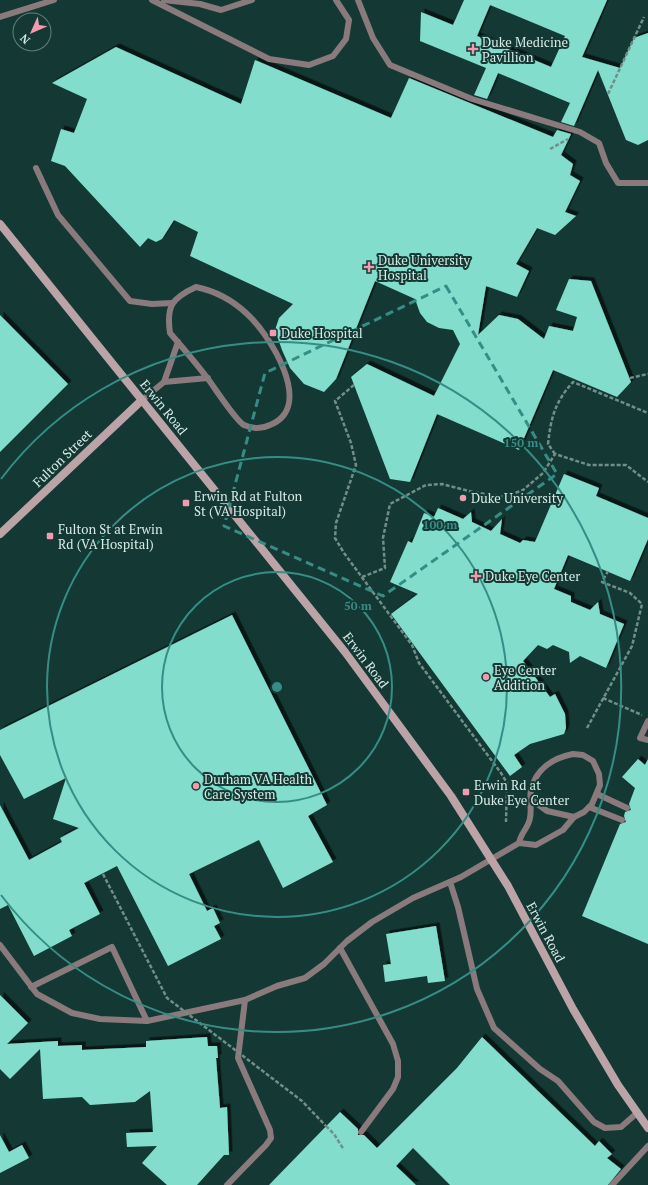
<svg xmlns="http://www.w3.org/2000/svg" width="648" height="1185" font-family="'PT Serif',serif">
  <defs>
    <filter id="shadow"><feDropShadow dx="3.5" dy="-3.5" stdDeviation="0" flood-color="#0009"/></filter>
  </defs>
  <rect width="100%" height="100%" fill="#143934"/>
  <g fill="#82ddcd" fill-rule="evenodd" filter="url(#shadow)">
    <path d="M464,0H607L582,57L620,68L634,38L648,33V140L638,145L626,140L598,70L574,126L561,122L570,103L498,73L487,99L474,95L486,68L420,41L421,12L453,25ZM490,5L565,36L551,67L477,36Z"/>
    <polygon points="116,47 241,104 255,60 391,118 409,78 553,137 557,130 571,134 561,155 573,164 570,175 580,181 565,212 576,216 555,235 537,228 516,264 529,271 517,297 486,286 478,335 499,315 518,319 544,339 549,326 573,331 577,317 556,310 569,279 591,281 631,382 617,397 553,370 519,450 437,414 410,482 390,479 351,377 367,364 434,396 460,344 453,330 439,328 427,322 420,313 415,299 375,281 336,379 324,392 304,384 290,368 282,350 275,330 279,318 293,304 190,256 198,232 174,220 162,239 156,242 148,238 140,247 65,166 51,161 61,129 74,133 87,99 52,83"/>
    <polygon points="0,315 68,384 0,452"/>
    <polygon points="564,474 599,488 596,496 648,518 648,539 630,581 568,555 554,589 571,596 571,602 590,610 598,602 600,614 624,624 606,668 580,656 570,663 569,652 553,645 547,649 538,645 523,661 550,697 555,694 565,714 566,728 564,734 530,744 514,755 522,767 510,776 391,614 418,594 390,582 408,541 412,543 424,513 434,517 438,508 463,519 471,512 472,522 491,531 502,519 500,534 520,543 523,540 535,542"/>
    <polygon points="232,615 327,805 308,816 333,862 283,888 259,840 189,874 207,911 213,908 220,923 214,926 221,939 168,966 117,866 84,883 100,914 69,930 72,936 34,956 8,905 0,909 0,805 29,860 62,842 60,838 79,828 53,819 66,778 24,799 0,755 0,730"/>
    <polygon points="638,759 645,765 648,759 648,944 582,916 620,824 626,822 624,816 625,812 631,810 629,804 635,788 622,777"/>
    <polygon points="436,926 445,981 428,983 427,976 385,982 383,965 391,964 386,934"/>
    <polygon points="0,995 28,1023 7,1044 58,1041 58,1046 82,1045 82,1050 146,1047 146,1041 207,1037 208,1046 217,1046 218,1058 216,1058 220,1108 227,1107 229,1155 224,1155 197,1185 167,1185 142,1163 157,1146 127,1147 126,1133 153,1132 150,1091 135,1102 90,1105 82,1097 43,1099 40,1049 10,1079 0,1069"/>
    <polygon points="482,1037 595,1146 599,1141 612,1154 607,1158 621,1169 608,1185 450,1185 413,1148 396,1166 416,1185 269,1185 340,1112 358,1129 358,1135 364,1135 377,1148 457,1068"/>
    <polygon points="0,1135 9,1152 22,1145 29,1158 0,1173"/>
  </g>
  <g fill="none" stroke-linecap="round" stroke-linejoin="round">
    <g stroke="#718e89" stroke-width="2.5" stroke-dasharray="4 2" stroke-linecap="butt">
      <polyline points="608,94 644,17"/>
      <polyline points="550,149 568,139"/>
      <polyline points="630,378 648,374"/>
      <polyline points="354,385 335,401 351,443 356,465 336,523 335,538 344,553 412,645 419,663 501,773 507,783 506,822"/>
      <path d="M555,454L548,444C551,417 555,402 573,382L648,413"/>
      <polyline points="362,577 385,568 383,538 390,504 426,485 442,484 473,492 504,497 523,490 543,473 555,454 589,465 626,465 648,482"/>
      <polyline points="603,698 642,715"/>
      <polyline points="587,728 632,646 642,604 630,593 602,582 608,571"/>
      <polyline points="326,1126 334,1134 344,1150"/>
    </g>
    <g stroke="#8a7a7d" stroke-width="6">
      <polyline points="152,0 269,59 309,65 333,56 346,39 349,20 336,0"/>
      <polyline points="164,0 200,4 221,10 252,0"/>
      <polyline points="358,0 373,38 390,65 472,99 580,132 599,143 606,163 618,183 648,183"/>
      <polyline points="0,17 54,0"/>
      <polyline points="36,168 58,215 130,301 152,304 172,303"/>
      <path d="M196,287C215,291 231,299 246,313C269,333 316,407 270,425C262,429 253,429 244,425C236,421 215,388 208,379C196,363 183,348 170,333C166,306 172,298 196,287Z"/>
      <polyline points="178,342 164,382 208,378"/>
      <polyline points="142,400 164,382"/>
      <polyline points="648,721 640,738 648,740"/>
      <path d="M573,754L583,755L593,761L599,774L600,785L592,804L584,812L574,817L563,830L536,845L519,843C521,832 528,829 530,818C532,809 529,799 531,790C536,769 553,758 573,754Z"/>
      <polyline points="597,794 627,808"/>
      <polyline points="531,799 547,811 574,817"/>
      <polyline points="589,807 622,820"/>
      <polyline points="450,882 458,907 477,989 494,1028 540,1069 558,1081 594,1122 605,1128 621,1127 637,1113"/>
      <polyline points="0,945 37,994 72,1013 100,1019 147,1021 245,1000 277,986 305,978 324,964 347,941 372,922 413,898 461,877 519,843"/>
      <polyline points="340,948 393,1044 398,1061 398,1077 393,1089 361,1132"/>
      <polyline points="31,987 112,947 147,1021"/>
      <polyline points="227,1185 266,1145 271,1138 270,1130 238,1058 245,1000"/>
      <polyline points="612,1185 648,1146"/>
    </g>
    <g stroke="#bca3a8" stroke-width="8">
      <polyline points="0,224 345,652 451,796 508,886 573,1009 618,1085 648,1128"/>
      <polyline points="0,534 142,400"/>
    </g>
    <polyline stroke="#718e89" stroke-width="2.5" stroke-dasharray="4 2" stroke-linecap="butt" points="103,874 167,998 302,1101 326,1126"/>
  </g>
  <path fill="none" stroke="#378d86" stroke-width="3" stroke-dasharray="8 5" stroke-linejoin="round" d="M446,286L557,474L383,596L224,526L265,373Z"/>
  <g fill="none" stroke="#378d86" stroke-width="2">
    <circle cx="277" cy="687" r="115"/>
    <circle cx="277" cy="687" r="230"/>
    <path d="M1 479A345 345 0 1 1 1 895"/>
  </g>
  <g fill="#f29aaf" stroke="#143934" stroke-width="1.5">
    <path d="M471 43h4v4h4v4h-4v4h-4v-4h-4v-4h4z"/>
    <path d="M367 261h4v4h4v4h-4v4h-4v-4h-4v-4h4z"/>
    <rect x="269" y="329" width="8" height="8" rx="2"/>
    <circle cx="463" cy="498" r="4"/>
    <rect x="182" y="499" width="8" height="8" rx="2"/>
    <rect x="46" y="532" width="8" height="8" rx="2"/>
    <path d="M474 570h4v4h4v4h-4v4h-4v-4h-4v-4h4z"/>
    <circle cx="486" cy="677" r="4"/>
    <circle cx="196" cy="786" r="4"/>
    <rect x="462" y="788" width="8" height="8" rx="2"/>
  </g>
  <g text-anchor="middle" stroke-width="4" stroke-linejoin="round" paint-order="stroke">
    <g font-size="13" fill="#d6eae6" stroke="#143934" text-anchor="start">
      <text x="482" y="47">Duke Medicine<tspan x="482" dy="15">Pavillion</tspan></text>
      <text x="378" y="265">Duke University<tspan x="378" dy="15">Hospital</tspan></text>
      <text x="281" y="338">Duke Hospital</text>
      <text x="194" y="501">Erwin Rd at Fulton<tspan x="194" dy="15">St (VA Hospital)</tspan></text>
      <text x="471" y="503">Duke University</text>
      <text x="58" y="534">Fulton St at Erwin<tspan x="58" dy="15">Rd (VA Hospital)</tspan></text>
      <text x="485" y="581">Duke Eye Center</text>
      <text x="494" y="675">Eye Center<tspan x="494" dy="15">Addition</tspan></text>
      <text x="204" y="784">Durham VA Health<tspan x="204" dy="15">Care System</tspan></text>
      <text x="474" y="790">Erwin Rd at<tspan x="474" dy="15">Duke Eye Center</tspan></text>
    </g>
    <g font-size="13" fill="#d6eae6" stroke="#143934">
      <text transform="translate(164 407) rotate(51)" y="5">Erwin Road</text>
      <text transform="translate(62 458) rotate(-44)" y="5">Fulton Street</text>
      <text transform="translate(366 660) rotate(53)" y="5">Erwin Road</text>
      <text transform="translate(546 932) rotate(62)" y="5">Erwin Road</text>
    </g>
  </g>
  <circle cx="277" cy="687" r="6" fill="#378d86" stroke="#143934" stroke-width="2"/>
  <g font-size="12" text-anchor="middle" font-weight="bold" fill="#378d86" stroke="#143934" stroke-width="4" stroke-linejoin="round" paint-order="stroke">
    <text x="521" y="447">150 m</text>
    <text x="440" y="529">100 m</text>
    <text x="358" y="610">50 m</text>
  </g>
  <g transform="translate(32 32) rotate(225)"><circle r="19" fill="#143934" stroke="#62807b"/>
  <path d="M0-3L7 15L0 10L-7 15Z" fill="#f29aaf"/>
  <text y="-6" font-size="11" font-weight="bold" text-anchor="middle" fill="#d6eae6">N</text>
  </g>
</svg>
